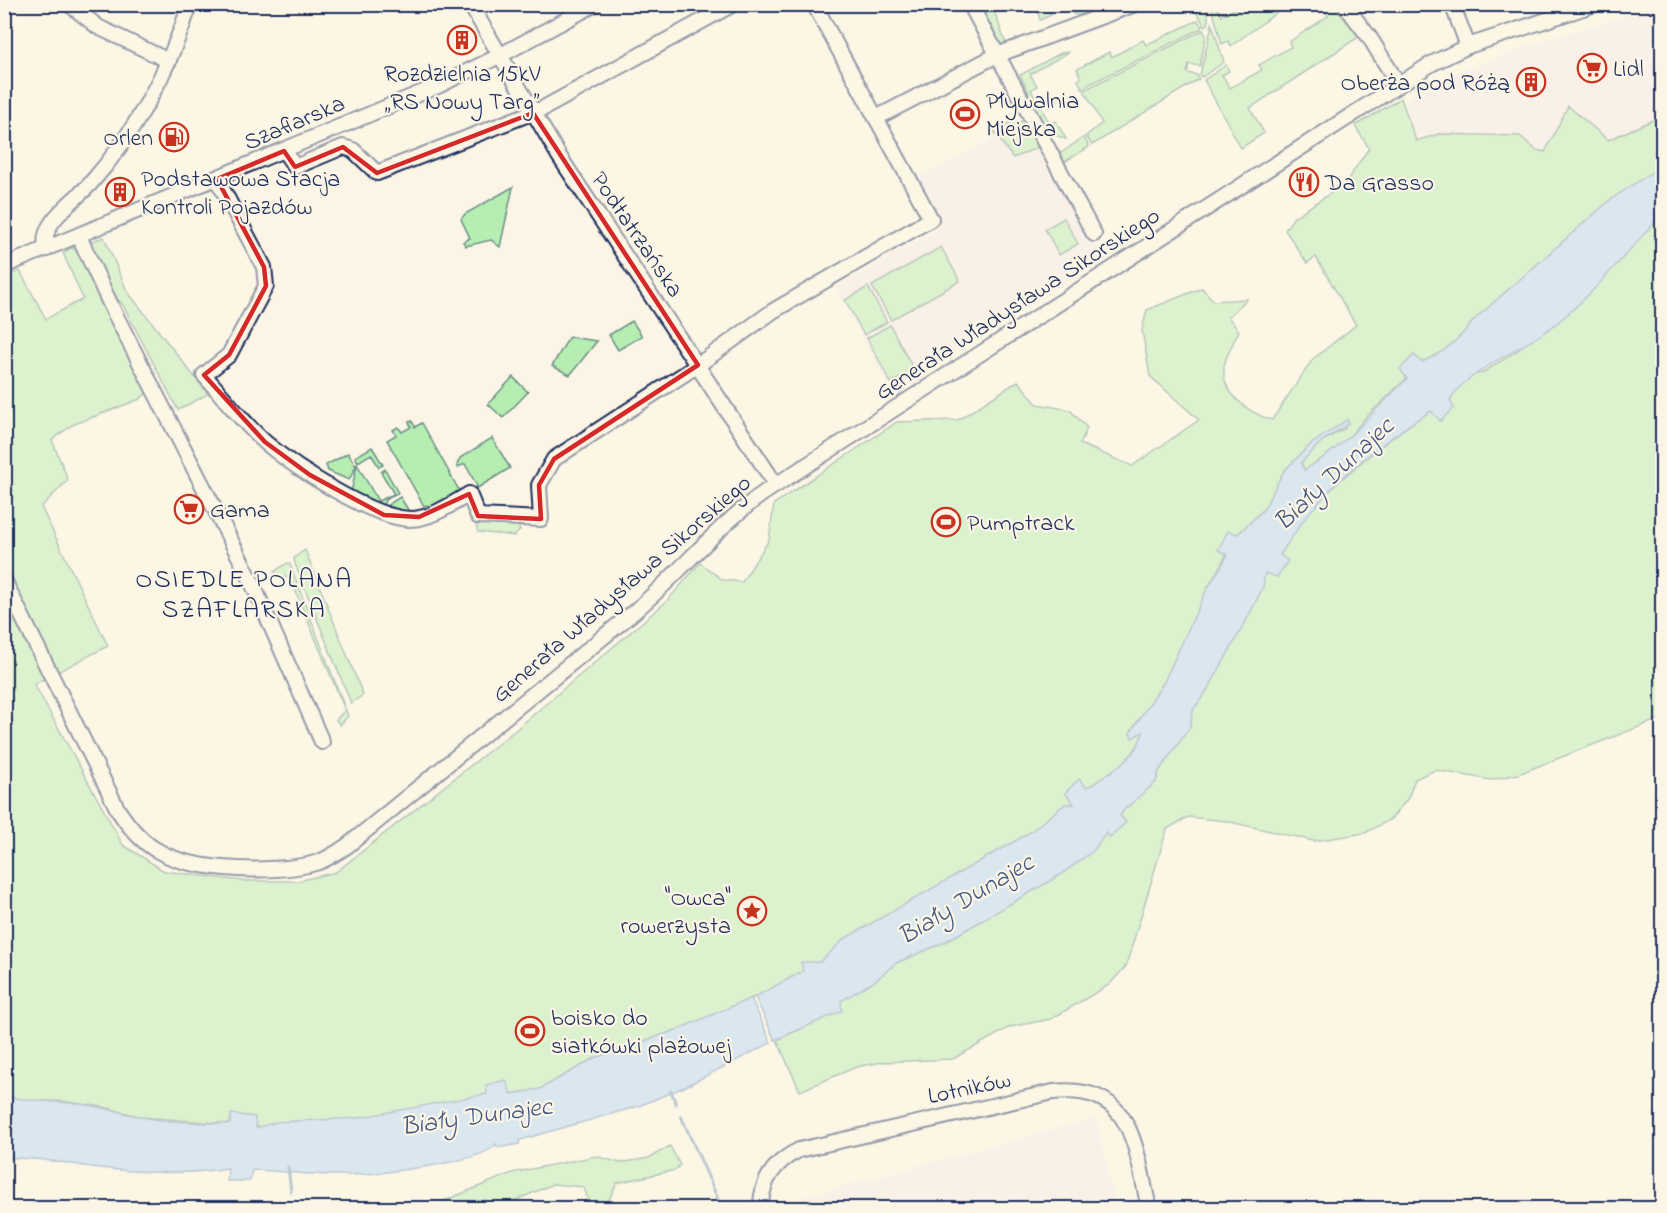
<svg xmlns="http://www.w3.org/2000/svg" width="1667" height="1213" font-family="'Indie Flower',sans-serif">
  <rect width="100%" height="100%" fill="#fcf5e5"/>
  <filter id="ink" filterUnits="userSpaceOnUse"><feTurbulence type="fractalNoise" baseFrequency=".0167" numOctaves="2"/><feDisplacementMap in="SourceGraphic" scale="12" xChannelSelector="R" yChannelSelector="G"/><feConvolveMatrix kernelMatrix="1 2 1 2 8 2 1 2 1" color-interpolation-filters="sRGB"/></filter>
  <g filter="url(#ink)">
    <g fill="#f7e8ea">
      <polygon points="1662,5 1662,116 1608,140 1569,106 1546,152 1439,134 1416,141 1405,101 1448,77 1532,44"/>
      <polygon points="1026,121 1103,258 992,330 890,388 836,287 942,227 918,178"/>
      <polygon points="1096,1118 1116,1208 799,1208 797,1199"/>
    </g>
    <g fill="#b6eeb1" stroke="#688e88" stroke-width="1.5">
      <polygon points="974,5 992,5 1006,44 1001,46 997,42"/>
      <polygon points="1036,5 1047,5 1051,15 1040,20"/>
      <polygon points="1070,5 1084,5 1085,7 1101,5 1102,7 1080,15 1073,14"/>
      <polygon points="1192,5 1208,5 1208,24 1205,26"/>
      <polygon points="1211,5 1215,5 1222,16 1242,5 1287,5 1231,46 1228,41 1222,44"/>
      <polygon points="1322,5 1335,5 1360,36 1250,108 1264,133 1241,148 1204,80 1226,65 1229,71 1222,75 1230,88 1262,70 1259,65 1291,47 1289,42 1328,16"/>
      <polygon points="1198,20 1202,28 1082,88 1078,80 1081,78 1077,69 1109,52 1112,57 1143,40 1146,45"/>
      <polygon points="1212,24 1224,62 1202,77 1200,75"/>
      <polygon points="1203,30 1206,35 1200,66 1189,64 1187,73 1197,75 1199,79 1092,145 1086,136 1102,123 1084,90"/>
      <polygon points="1069,52 1030,74 1037,86 1031,90 1050,124 1056,121 1066,139 1042,130 1024,96 1029,93 1020,75 1061,53"/>
      <path d="M1401,98L1416,141L1439,134L1520,136L1536,150L1545,152L1568,106L1608,140L1662,116V161L1655,170L1610,200L1475,319C1460,338 1445,353 1421,362L1414,355L1407,378L1365,418L1345,442L1305,470L1301,463L1321,442L1345,428L1347,420L1310,445L1284,471L1263,510L1238,534L1206,591L1164,682L1130,733L1143,732C1137,759 1112,770 1092,785L1086,787L1079,780L1065,793L1075,804H1065L1029,833L844,939L820,962L811,963L803,971L755,997L679,1029L595,1058L540,1089L511,1094L506,1081L487,1085V1094C444,1103 400,1114 356,1118C322,1122 288,1119 255,1128L254,1117L231,1114L230,1124L142,1117L104,1107L61,1101H20L5,1096L4,277L20,271L46,319L83,299L63,253L73,247L86,267L149,391L140,399L72,425L52,440L68,480L41,507L108,646L34,684L123,845L164,871L243,881H298L336,872L513,732L667,601L700,563L723,580L742,582L769,540L774,504L897,422L958,420L1018,381L1037,404L1070,410L1087,428L1080,444L1132,466L1199,420L1150,376L1142,330L1147,310L1202,288L1214,301L1247,299L1228,317L1239,331C1234,341 1228,352 1225,362C1217,391 1248,413 1272,420L1313,359L1356,325L1316,257L1307,263L1285,230L1294,217L1345,184L1369,148L1355,126Z"/>
      <polygon points="1026,121 1041,146 1013,158 994,132 1011,122"/>
      <polygon points="1084,137 1089,147 1061,164 1059,156 1061,153"/>
      <polygon points="513,187 500,247 491,240 466,246 463,242 470,238 461,219 465,214"/>
      <path d="M1662,215V718L1518,774L1491,780L1435,770L1415,779L1408,798L1391,819L1365,833L1314,841L1226,821L1188,817L1167,829L1126,966L1109,985L1051,1019L1010,1027L953,1059L882,1062L856,1067L800,1091L777,1040L824,1018L840,1001L875,981L896,963L945,942L1060,875L1093,851L1106,833L1110,837L1126,822L1120,816L1124,810L1156,782L1159,771L1190,727L1193,710L1208,689L1246,621L1263,587L1265,572L1277,577C1278,570 1278,561 1281,554C1303,503 1385,441 1431,410L1441,421L1455,390L1472,375L1482,373L1517,351Z"/>
      <polygon points="1064,218 1078,244 1059,255 1045,229"/>
      <polygon points="104,237 127,291 208,394 178,410 123,305 115,296 90,242"/>
      <polygon points="941,247 960,281 891,320 872,286"/>
      <polygon points="868,287 887,322 864,335 845,300"/>
      <polygon points="632,321 642,336 618,350 609,335"/>
      <polygon points="890,325 914,370 891,383 867,338"/>
      <polygon points="569,337 597,341 570,375 552,366"/>
      <polygon points="513,377 528,392 503,418 488,404"/>
      <polygon points="412,421 415,427 422,423 461,494 432,510 427,505 424,506 387,440 396,435 393,430 398,427 402,432 411,427 409,422"/>
      <polygon points="492,438 510,468 471,492 477,486 465,464 458,467 457,465 460,458"/>
      <polygon points="372,447 383,465 379,467 371,454 358,462 355,457"/>
      <polygon points="348,453 356,466 349,480 328,471 326,465"/>
      <polygon points="357,464 378,501 394,494 381,472 385,469 398,493 385,500 382,507 351,493"/>
      <polygon points="400,497 410,513 407,516 405,511 391,507 389,512 384,511 386,506"/>
      <polygon points="480,521 516,521 520,530 514,536 478,532 476,525"/>
      <polygon points="305,550 363,695 351,703 295,564 294,558"/>
      <polygon points="287,563 290,564 348,716 340,725 336,720 345,710 291,580 287,577 278,578 274,572"/>
      <polygon points="670,1146 680,1165 675,1170 617,1183 605,1208 590,1208 584,1187 553,1184 498,1208 434,1208 439,1203 512,1173 596,1156 620,1163 649,1158"/>
    </g>
    <g fill="#b1d4f9" stroke="#7592bb" stroke-width="1.5">
      <path d="M1662,161V215C1624,254 1590,300 1545,332C1520,349 1461,376 1450,400L1454,408L1440,421L1431,411C1386,439 1341,474 1307,516C1297,528 1289,542 1280,555L1288,561L1277,577L1265,573L1263,587L1246,621L1208,689L1193,710L1190,727L1159,771L1156,782L1124,810L1120,816L1126,822L1110,837L1106,833L1093,851L1060,875L943,943L896,963L875,981L841,1001L842,1011L775,1040L755,997L803,971L801,962H820L844,939L1029,833L1065,804H1074L1065,793L1079,779L1086,787L1092,785C1112,770 1137,759 1143,732L1132,738L1130,733L1164,682L1206,591L1228,555L1218,550L1228,531L1238,534L1263,510L1284,471L1310,445L1347,420L1349,423L1321,442L1301,463L1304,470C1344,448 1374,410 1407,379L1400,369L1414,355L1422,362C1445,353 1460,338 1475,319L1610,200L1655,170Z"/>
      <path d="M751,998L771,1043L684,1087L639,1106L520,1140L519,1144L498,1148L496,1144C486,1163 374,1174 349,1175C317,1176 284,1171 252,1170L250,1181H227L228,1168C187,1175 142,1173 100,1168C68,1164 37,1157 5,1158V1096C33,1102 59,1101 87,1105C106,1107 123,1114 142,1117C170,1123 201,1122 230,1124L231,1114L255,1117L256,1128L276,1122L357,1118L487,1094L486,1085L506,1080L511,1094L540,1089L595,1058L679,1029Z"/>
    </g>
    <g fill="none" stroke-linecap="round" stroke-linejoin="round">
      <g stroke="#7592bb" stroke-width="3">
        <polyline points="671,1091 676,1104"/>
        <polyline points="681,1116 722,1208"/>
        <polyline points="288,1167 291,1192"/>
        <polyline points="292,1205 293,1208"/>
      </g>
      <g stroke="#1b2f5e" stroke-width="18">
        <g id="minor">
          <polyline points="69,4 98,27 169,61"/>
          <polyline points="470,4 559,156 776,485"/>
          <polyline points="970,4 1094,234"/>
          <polyline points="1344,4 1370,38 1398,84"/>
          <polyline points="1452,4 1468,46"/>
          <polyline points="876,118 997,55 1135,4"/>
          <polyline points="284,151 295,167 343,147 353,150 377,173 544,108 733,4"/>
          <path d="M217,179L264,267L266,286L229,355L204,375C224,397 243,423 266,443C295,468 372,518 410,519C430,519 452,504 469,494L478,516L541,519L539,485L554,459L698,365L773,311L931,219L814,4"/>
          <polyline points="79,236 113,310 250,578 322,742"/>
          <path d="M47,249C37,224 76,200 90,184C137,131 168,72 190,4"/>
          <polyline points="4,266 440,85 501,55 595,4"/>
          <path d="M4,580L118,810C129,827 142,843 160,852C195,872 281,874 319,862C329,858 338,852 347,846L629,616C677,577 714,528 765,492L1431,64L1468,46L1595,4"/>
          <path d="M761,1208C761,1181 774,1162 799,1150L1053,1092C1134,1083 1135,1148 1149,1208"/>
        </g>
      </g>
      <use href="#minor" stroke="#fcf5e5" stroke-width="14"/>
    </g>
  </g>
  <path d="M0 0H1667V1213H0ZM533,113L698,365L554,459L539,485L541,519L478,516L469,494L419,517L384,515L310,475L265,442L204,375L229,355L266,286L264,267L217,179L284,151L295,167L343,147L377,173Z" fill="#fcf5e5" fill-opacity=".55" fill-rule="evenodd"/>
  <path fill="none" stroke="#d62828" stroke-width="4.5" stroke-linejoin="round" d="M533,113L698,365L554,459L539,485L541,519L478,516L469,494L419,517L384,515L310,475L265,442L204,375L229,355L266,286L264,267L217,179L284,151L295,167L343,147L377,173Z"/>
  <defs>
    <g id="building-ring" transform="scale(1.5)"><circle r="9.5" fill="#fcf5e5" stroke="#c8321e" stroke-width="1.5"/><path d="M-4-6H4V6H1V3H-1V6H-4ZM-2.5-4.3h1.7v1.8h-1.7ZM.8-4.3h1.7v1.8H.8ZM-2.5-1h1.7V.8h-1.7ZM.8-1h1.7V.8H.8Z" fill="#c8321e"/></g>
    <g id="supermarket-ring" transform="scale(1.5)"><circle r="9.5" fill="#fcf5e5" stroke="#c8321e" stroke-width="1.5"/><path d="M-6-5.5h2.5l.6 2H6L4.5 2H-2.5L-4.4-4H-6ZM-1.5 3.2a1.3 1.3 0 1 0 .1 0ZM3 3.2a1.3 1.3 0 1 0 .1 0Z" fill="#c8321e"/></g>
    <g id="stadium-ring" transform="scale(1.5)"><circle r="9.5" fill="#fcf5e5" stroke="#c8321e" stroke-width="1.5"/><path d="M0-5a6.5 5 0 1 0 0 10a6.5 5 0 1 0 0-10ZM-3.5-1.8h7v3.6h-7Z" fill="#c8321e"/></g>
    <g id="fuel-ring" transform="scale(1.5)"><circle r="9.5" fill="#fcf5e5" stroke="#c8321e" stroke-width="1.5"/><path d="M-5.5-6h7V0h2V4h1.3V-2.5L3-4.5l.8-.8L6-3V5H2.5V1h-1V6h-7ZM-4.2-4.7v3.2H.2V-4.7Z" fill="#c8321e"/></g>
    <g id="restaurant-ring" transform="scale(1.5)"><circle r="9.5" fill="#fcf5e5" stroke="#c8321e" stroke-width="1.5"/><path d="M-5-6h1v4h1v-4h1v4h1v-4h1v5L-1.5 .5V6h-2V.5L-5-1ZM5-6V6H3V1.5H1.5Q1.5-4 5-6Z" fill="#c8321e"/></g>
    <g id="sight-ring" transform="scale(1.5)"><circle r="9.5" fill="#fcf5e5" stroke="#c8321e" stroke-width="1.5"/><path d="M0-6L1.8-2.2L6-1.7L2.9 1.2L3.7 5.4L0 3.3L-3.7 5.4L-2.9 1.2L-6-1.7L-1.8-2.2Z" fill="#c8321e"/></g>
  </defs>
  <g fill-rule="evenodd">
    <use href="#building-ring" x="462" y="40"/>
    <use href="#supermarket-ring" x="1592" y="68"/>
    <use href="#building-ring" x="1531" y="82"/>
    <use href="#stadium-ring" x="965" y="114"/>
    <use href="#fuel-ring" x="174" y="137"/>
    <use href="#restaurant-ring" x="1304" y="182"/>
    <use href="#building-ring" x="120" y="192"/>
    <use href="#supermarket-ring" x="189" y="509"/>
    <use href="#stadium-ring" x="946" y="522"/>
    <use href="#sight-ring" x="752" y="911"/>
    <use href="#stadium-ring" x="530" y="1031"/>
  </g>
  <g text-anchor="middle" stroke-width="4.5" stroke-linejoin="round" paint-order="stroke">
    <g font-size="24" fill="#1b2f5e" stroke="#fcf5e5" text-anchor="start">
      <text x="1613" y="76">Lidl</text>
      <text x="462" y="81" text-anchor="middle">Rozdzielnia 15kV<tspan x="462" dy="28">„RS Nowy Targ”</tspan></text>
      <text x="1510" y="90" text-anchor="end">Oberża pod Różą</text>
      <text x="986" y="108">Pływalnia<tspan x="986" dy="28">Miejska</tspan></text>
      <text x="153" y="145" text-anchor="end">Orlen</text>
      <text x="141" y="186">Podstawowa Stacja<tspan x="141" dy="28">Kontroli Pojazdów</tspan></text>
      <text x="1325" y="190">Da Grasso</text>
      <text x="210" y="517">Gama</text>
      <text x="967" y="530">Pumptrack</text>
      <text x="731" y="905" text-anchor="end">"Owca"<tspan x="731" dy="28">rowerzysta</tspan></text>
      <text x="551" y="1025">boisko do<tspan x="551" dy="28">siatkówki plażowej</tspan></text>
    </g>
    <g font-size="24" fill="#1b2f5e" stroke="#fcf5e5">
      <text transform="translate(294 122) rotate(-23)" y="8">Szaflarska</text>
      <text transform="translate(638 234) rotate(56)" y="8">Podtatrzańska</text>
      <text transform="translate(1017 303) rotate(-33)" y="8">Generała Władysława Sikorskiego</text>
      <text transform="translate(621 588) rotate(-41)" y="8">Generała Władysława Sikorskiego</text>
      <text transform="translate(969 1087) rotate(-12)" y="8">Lotników</text>
    </g>
    <g font-size="26" font-style="italic" fill="#405885" stroke="#fcf5e5">
      <text transform="translate(1333 473) rotate(-43)" y="9">Biały Dunajec</text>
      <text transform="translate(965 898) rotate(-31)" y="9">Biały Dunajec</text>
      <text transform="translate(476 1115) rotate(-8)" y="9">Biały Dunajec</text>
    </g>
    <g font-size="26" letter-spacing="1.5" fill="#1b2f5e" stroke="#fcf5e5">
      <text x="244" y="587">OSIEDLE POLANA<tspan x="244" dy="30">SZAFLARSKA</tspan></text>
    </g>
  </g>
  <rect width="1667" height="1213" fill="none" stroke="#fcf5e5" stroke-width="24"/>
  <rect x="12" y="12" width="1643" height="1189" fill="none" stroke="#1b2f5e" stroke-width="2" filter="url(#ink)"/>
</svg>
